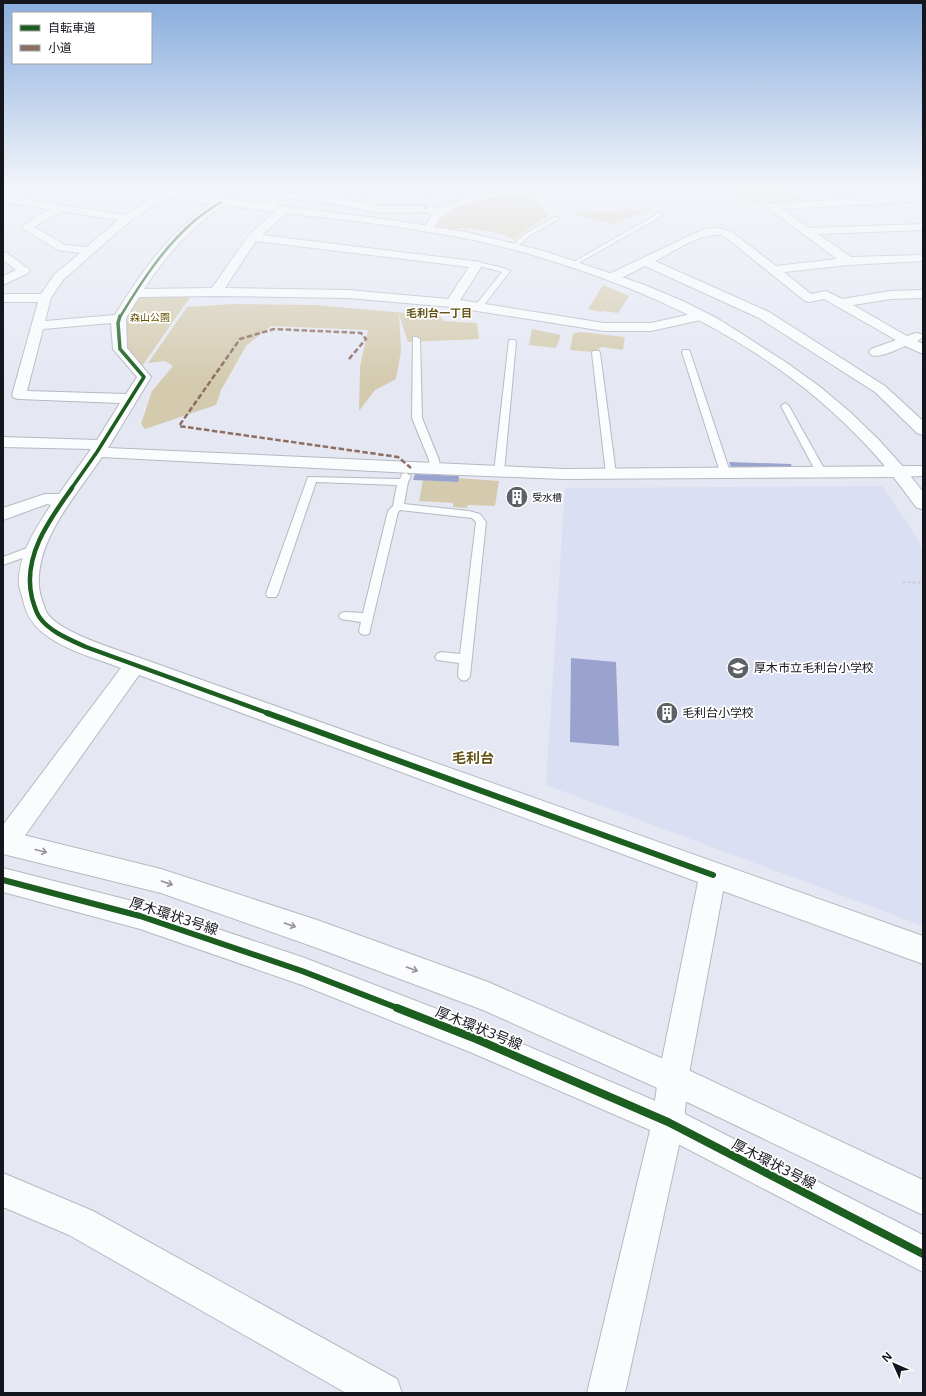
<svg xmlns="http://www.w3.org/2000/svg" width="926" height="1396" font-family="'Noto Sans','Noto Sans JP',sans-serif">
  <rect width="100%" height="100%" fill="#e5e8f3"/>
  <polygon fill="#dadff3" points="882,486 914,533 923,551 923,926 546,785 565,488"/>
  <g fill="#d4cbaf">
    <polygon points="722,186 785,186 802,202 763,204 748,203"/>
    <path d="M533,193L548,216L521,234L515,240L501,234L470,228L454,229L438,226L435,224C465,199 496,195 533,193Z"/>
    <polygon points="651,209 611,224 574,214"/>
    <polygon points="603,285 629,296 618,313 603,311 601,312 588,309"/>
    <path d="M143,296H191L142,366L125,347C126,330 125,303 143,296Z"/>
    <polygon points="233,304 315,305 440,316 443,321 477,323 479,339 408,342 399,314 401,351 396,379 375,390 359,411 360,367 368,330 271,326 246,346 221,390 216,405 145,429 141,424 152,391 173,366 165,361 148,363 187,307"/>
    <polygon points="532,329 561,335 556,348 529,345"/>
    <polygon points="580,332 625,337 623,350 602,347 594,352 570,350 573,334"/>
    <polygon points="458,478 499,481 495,506 468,505 467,508 453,507 453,503 419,501 423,480 458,482"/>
  </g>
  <g fill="#9aa3cd">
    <polygon points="729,462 791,464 793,470 731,468"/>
    <polygon points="415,474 459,476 458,482 413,480"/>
    <polygon points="571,658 616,662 619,746 570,742"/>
  </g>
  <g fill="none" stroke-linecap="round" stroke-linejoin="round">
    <g stroke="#b6b9c2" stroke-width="2">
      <g id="service">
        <polygon points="656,213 660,213 663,215 575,265 570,264 656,215"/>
        <polygon points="555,217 560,218 529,236 517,247 513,247 513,245 525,234"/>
        <polygon points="477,262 500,267 510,271 481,309 478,309 474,307 502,272 475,265 475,263"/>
        <polygon points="413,337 416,337 420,339 422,418 439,460 440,469 435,472 430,469 429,460 412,418"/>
        <polygon points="509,340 515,340 516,342 504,472 499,475 494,472"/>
        <polygon points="683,350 689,350 690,352 730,472 728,474 722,474 720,472 682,352"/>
        <polygon points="593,351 599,351 600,353 616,474 611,477 606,474 592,353"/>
        <polygon points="785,403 789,406 826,472 824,474 818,474 816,472 781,406"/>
        <polygon points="406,473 411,476 408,482 404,504 469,511 480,514 486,522 470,676 468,679 464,681 460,679 458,676 459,663 437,660 435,657 437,654 441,652 460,654 476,522 472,518 400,510 398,512 369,634 365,635 361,634 359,631 361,622 341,619 339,616 341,613 345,612 363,613 388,511 393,506 397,485 316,482 278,594 276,597 268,597 266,594 308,477 400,479 402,474"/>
        <polygon points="35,545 39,546 40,549 39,552 3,565 3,557"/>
      </g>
    </g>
    <g stroke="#b6b9c2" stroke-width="2">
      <g id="minor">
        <path d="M373,186H383L374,206H425L440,209L469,197L510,189L544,186H589L584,189C549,191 469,193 442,216C438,220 435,226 432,231L428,232L423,229L433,214L425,212L379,213L343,205L286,198L270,210H262L261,208L280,193L284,192L343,199L364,204Z"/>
        <path d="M165,191L169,192L170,194L169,196L131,220L63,280L51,298L45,321L115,315C143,269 171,230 217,200L221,199L226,202L225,204C190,228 167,254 144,289L212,288L249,235L279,208H287L288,210L287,212L262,235L481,262L483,264L460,300L604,323H651L700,312L705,313L706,316L705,319L651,331H604L452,307L348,298L216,296L139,297L126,318L127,348L151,377L108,448L564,469L923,466V476L898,477L564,479L411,473L102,457C78,493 36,539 39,585C39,593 43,603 46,611C55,632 122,651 143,659L923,936V964L723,891L688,1079L684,1122L625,1393H587L652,1122L658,1079L698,882L139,675L14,851L3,854V825L121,668C95,658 66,651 43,633C32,624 26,614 23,600C22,596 20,590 19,586C17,556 36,528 51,505L47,504L3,520V508L45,494H59L91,449L3,447V437L97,440L120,403L19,399L14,398L12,395L38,302H3V294H41L54,275L80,253L58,250L21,227L49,209L3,202V196L125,215ZM61,211L118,220L87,247L65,245L34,227ZM256,241L469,267L448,299L348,290L225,288ZM111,323L113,349L137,377L126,394L27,391L43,329Z"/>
        <path d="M923,195V201L782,209L809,228L923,224V230L818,234L851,257L923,255V261L848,265L784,272L811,294L826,291L842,299L891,291L923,290V298L891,299L853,305L907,336L916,333L921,334L923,337L917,341L923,344V354L905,346C895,350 882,358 871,355L869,352L871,349L896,340L824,299L809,302L805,301L724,236C704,230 673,252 655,261L769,312L885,386L923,421V435L917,433L875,392L759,318L645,266L617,280H609L607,277L609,274L704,229L719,228L732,232L776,266L837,259L768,208L767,206L768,204Z"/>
        <polygon points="3,252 7,253 30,270 28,273 3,285 3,276 16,270 3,260"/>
        <polygon points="3,1173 93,1211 397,1379 402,1393 346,1393 69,1235 3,1207"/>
      </g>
    </g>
    <g stroke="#b6b9c2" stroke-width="2">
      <g id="tertiary">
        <path d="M92,186H123L384,219L466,232L544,251L642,284L685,302L720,320L787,363L819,386L850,412L879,440L905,469L923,492V509L917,508C901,487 886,466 868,447C786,358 676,300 561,264C534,255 506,247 478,241C412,227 345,220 278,212C218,205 158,196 97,189Z"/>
        <polygon points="3,830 161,869 317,920 488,982 684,1068 923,1180 923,1215 662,1090 483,1010 317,948 161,893 3,854"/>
        <polygon points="3,868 140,903 302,957 476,1024 679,1111 923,1235 923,1272 657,1133 470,1052 302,985 140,929 3,892"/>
      </g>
    </g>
    <polyline stroke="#cacacf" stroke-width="1.5" stroke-dasharray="1.5 1.5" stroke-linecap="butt" points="513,215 514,210"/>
    <polyline stroke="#cacacf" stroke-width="2" stroke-dasharray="2.5 2.5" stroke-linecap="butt" points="903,582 923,583"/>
    <use href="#service" fill="#fbfcfd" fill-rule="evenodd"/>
    <use href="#minor" fill="#fbfcfd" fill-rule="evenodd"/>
    <use href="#tertiary" fill="#fbfcfd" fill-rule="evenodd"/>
    <g stroke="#8d6e63" stroke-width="2" stroke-dasharray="4 2" stroke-linecap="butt">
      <polyline points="426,186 427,198"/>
      <polyline points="425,209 427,203"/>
    </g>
    <polyline stroke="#8d6e63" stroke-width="2.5" stroke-dasharray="5.5 2.5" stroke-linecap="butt" points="349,359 366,339 361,333 274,329 240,339 179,426 398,457 411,468"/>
    <g stroke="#fff" stroke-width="4">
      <path id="cycleway-far4" d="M120,317C140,284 163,248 193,222C202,214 212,208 221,202"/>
    </g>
    <g stroke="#fff" stroke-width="5">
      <polyline id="cycleway-far3" points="71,489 97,452 144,377 120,349 118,323 120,316"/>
    </g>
    <g stroke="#fff" stroke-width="6">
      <path id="cycleway-far2" d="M72,488C49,520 22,557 32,598C34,605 36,613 40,618C50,632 71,640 86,647L270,714"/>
    </g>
    <g stroke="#fff" stroke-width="8">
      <g id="cycleway-far1">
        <polyline points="267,713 713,875"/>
        <polyline points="3,880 140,916 302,971 400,1009"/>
      </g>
    </g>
    <g stroke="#fff" stroke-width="10">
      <polyline id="cycleway" points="397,1008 476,1039 668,1122 923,1254"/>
    </g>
    <use href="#cycleway-far4" stroke="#1b5e20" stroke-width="2.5"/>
    <use href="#cycleway-far3" stroke="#1b5e20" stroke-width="3.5"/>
    <use href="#cycleway-far2" stroke="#1b5e20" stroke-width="4.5"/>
    <use href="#cycleway-far1" stroke="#1b5e20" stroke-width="6"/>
    <use href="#cycleway" stroke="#1b5e20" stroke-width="8"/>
  </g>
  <defs><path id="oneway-shaft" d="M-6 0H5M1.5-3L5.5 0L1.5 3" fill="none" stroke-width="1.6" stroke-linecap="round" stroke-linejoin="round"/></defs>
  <g stroke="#949498">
    <use href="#oneway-shaft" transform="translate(41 851) rotate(14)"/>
    <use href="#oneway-shaft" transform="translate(167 883) rotate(19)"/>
    <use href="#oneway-shaft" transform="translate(290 925) rotate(19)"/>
    <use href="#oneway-shaft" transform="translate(412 969) rotate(20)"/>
  </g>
  <linearGradient id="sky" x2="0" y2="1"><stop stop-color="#89addd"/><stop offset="0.49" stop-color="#f3f5fa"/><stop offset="1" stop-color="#f3f5fa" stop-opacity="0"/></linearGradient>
  <rect width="926" height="381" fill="url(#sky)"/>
  <defs>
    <g id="building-disc" transform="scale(1.15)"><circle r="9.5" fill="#5e6068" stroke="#fff"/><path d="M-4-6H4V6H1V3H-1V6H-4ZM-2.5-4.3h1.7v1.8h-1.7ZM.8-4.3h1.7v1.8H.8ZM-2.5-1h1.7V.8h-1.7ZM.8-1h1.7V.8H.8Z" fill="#fff"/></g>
    <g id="school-disc" transform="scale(1.15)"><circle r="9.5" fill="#5e6068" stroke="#fff"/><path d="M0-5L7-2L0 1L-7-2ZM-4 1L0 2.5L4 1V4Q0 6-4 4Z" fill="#fff"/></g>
  </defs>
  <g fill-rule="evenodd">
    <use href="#building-disc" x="517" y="497"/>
    <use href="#school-disc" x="738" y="668"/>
    <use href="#building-disc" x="667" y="713"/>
  </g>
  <g text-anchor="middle" stroke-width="3.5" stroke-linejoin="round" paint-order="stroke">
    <g font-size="10" fill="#685200" stroke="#fff">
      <text x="150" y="321">森山公園</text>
    </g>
    <g font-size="10" fill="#15161d" stroke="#fff" text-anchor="start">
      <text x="532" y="501">受水槽</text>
    </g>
    <g font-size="11" font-weight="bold" fill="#655317" stroke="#fff">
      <text x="439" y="317">毛利台一丁目</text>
    </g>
    <g font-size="12" fill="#15161d" stroke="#fff" text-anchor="start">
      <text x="754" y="672">厚木市立毛利台小学校</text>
      <text x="682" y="717">毛利台小学校</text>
    </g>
    <g font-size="14" font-weight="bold" fill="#655317" stroke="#fff">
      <text x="473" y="763">毛利台</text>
    </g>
    <g font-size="14" fill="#15161d" stroke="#fff">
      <text transform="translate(174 916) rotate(18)" y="5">厚木環状3号線</text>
      <text transform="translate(479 1028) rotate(22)" y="5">厚木環状3号線</text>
      <text transform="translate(774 1164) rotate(27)" y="5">厚木環状3号線</text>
    </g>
  </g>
  <rect width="926" height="1396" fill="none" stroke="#15161d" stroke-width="8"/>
  <rect x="12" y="12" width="140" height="52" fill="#ffffff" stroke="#a1a2a5"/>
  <rect x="20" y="25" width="20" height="6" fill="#1b5e20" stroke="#a1a2a5"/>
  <text x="48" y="32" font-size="12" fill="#15161d">自転車道</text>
  <rect x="20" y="45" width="20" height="6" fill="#8d6e63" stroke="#a1a2a5"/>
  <text x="48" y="52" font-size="12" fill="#15161d">小道</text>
  <g transform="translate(894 1364) rotate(315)" stroke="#ffffff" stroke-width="3" paint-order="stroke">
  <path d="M0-3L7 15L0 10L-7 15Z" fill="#15161d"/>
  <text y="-6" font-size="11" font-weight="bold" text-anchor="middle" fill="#15161d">N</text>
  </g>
</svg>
